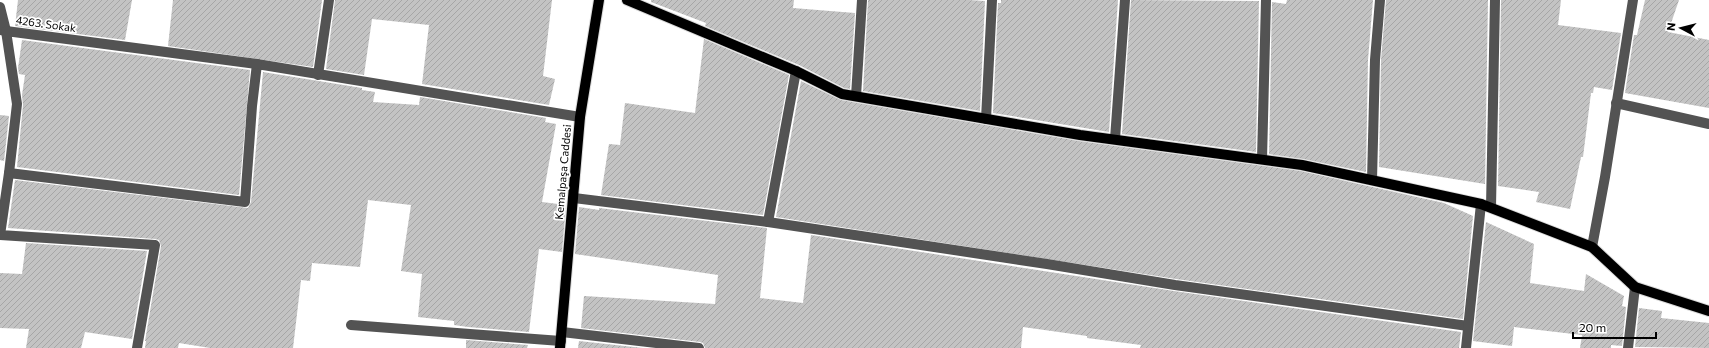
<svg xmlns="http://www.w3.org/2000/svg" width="1709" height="348" font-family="Commissioner,sans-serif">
  <defs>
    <pattern id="building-hatch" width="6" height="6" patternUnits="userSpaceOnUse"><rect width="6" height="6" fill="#c3c3c3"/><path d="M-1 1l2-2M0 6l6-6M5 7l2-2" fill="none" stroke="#a6a6a6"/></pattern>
  </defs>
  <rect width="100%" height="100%" fill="#fff"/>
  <g fill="url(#building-hatch)">
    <polygon points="18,0 132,0 125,40 15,26"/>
    <polygon points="173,0 322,0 313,67 168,46"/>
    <polygon points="335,0 552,0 543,76 555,79 549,105 422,84 429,25 372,19 364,75 326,69"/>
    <polygon points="651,0 794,0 793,8 855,13 850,89 844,88 799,65 705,26 706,23 651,2"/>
    <polygon points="868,0 969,0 985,1 980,111 863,91"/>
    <polygon points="1001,0 1118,0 1109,132 993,113 998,3 1001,3"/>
    <polygon points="1131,0 1259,1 1256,152 1122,134"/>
    <polygon points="1287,0 1373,0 1368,60 1366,172 1303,159 1269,154 1272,2 1286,4"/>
    <polygon points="1386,0 1488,0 1485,184 1379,167 1381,60"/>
    <polygon points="1501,0 1561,0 1558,25 1621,33 1612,90 1594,87 1593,93 1591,93 1583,157 1581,157 1570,209 1536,202 1539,192 1498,186"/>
    <polygon points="1645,0 1679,0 1668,32 1709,40 1709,108 1625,93 1634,35 1637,35"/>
    <polygon points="704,39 789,75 763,215 601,195 609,144 620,145 625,103 695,113"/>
    <polygon points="22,40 250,70 239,195 17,167 23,105 22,95 25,75 19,74 18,68"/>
    <polygon points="263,72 362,88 362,90 375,92 373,102 419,105 420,97 546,118 545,122 556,124 542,202 566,205 562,252 539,249 529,332 468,327 454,325 454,321 418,317 422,274 401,271 411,205 368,200 360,267 312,263 310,281 301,280 293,348 210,348 179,343 178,348 145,348 146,341 145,341 161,246 159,240 155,239 8,228 15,180 248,208 251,202"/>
    <polygon points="801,81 841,100 1079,141 1301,171 1444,203 1473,216 1463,319 1176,279 776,217"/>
    <polygon points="0,115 9,116 4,161 0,160"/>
    <polygon points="579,207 599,210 599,208 767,228 760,298 803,303 811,235 1174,291 1461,332 1459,348 1140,348 1141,345 1087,338 1087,336 1023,327 1021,348 705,348 703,343 700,342 581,328 584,296 715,304 718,275 575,254"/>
    <polygon points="1486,222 1534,244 1530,283 1584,291 1586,274 1624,296 1622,306 1626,307 1622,346 1611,345 1611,348 1580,348 1582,335 1514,327 1512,346 1473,341"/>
    <polygon points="26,243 147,251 132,339 85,332 81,348 26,348 29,329 0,328 0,273 22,274"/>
    <polygon points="1639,308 1662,311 1661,318 1709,323 1709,348 1635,347"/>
    <polygon points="466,340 528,345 527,348 466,348"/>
    <polygon points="579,341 643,348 578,348"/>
  </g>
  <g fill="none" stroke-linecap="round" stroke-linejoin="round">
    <g stroke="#dbdbdb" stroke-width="12">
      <g id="major">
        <polyline points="627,0 796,71 842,94 1080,135 1302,165 1481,204 1592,247 1635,287 1709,311"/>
        <polyline points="560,348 580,117 599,0"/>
      </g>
    </g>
    <g stroke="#535353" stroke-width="10">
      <polyline points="0,7 6,31 0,30"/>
      <polyline points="318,75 329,0"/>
      <polyline points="856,96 862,0"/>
      <polyline points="1616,103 1709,124"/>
      <polyline points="986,119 992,0"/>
      <polyline points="1115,139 1125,0"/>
      <polyline points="1262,159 1266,0"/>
      <polyline points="9,173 245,202 252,106 257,64 580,117"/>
      <polyline points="1372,180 1375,60 1380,0"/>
      <polyline points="574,198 768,222 1047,264 1175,285 1468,326"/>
      <polyline points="1491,207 1495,0"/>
      <polyline points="768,222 796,71"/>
      <polyline points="1592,247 1605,177 1633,0"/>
      <polyline points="351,325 561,341"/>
      <polyline points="562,332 699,348"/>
      <polyline points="137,348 155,245 0,235 9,173 17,104 6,31 257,64"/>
      <polyline points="1466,348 1481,204"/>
      <polyline points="1628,348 1635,287"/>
    </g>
    <use href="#major" stroke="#000" stroke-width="10"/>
  </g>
  <g text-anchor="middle" stroke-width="3.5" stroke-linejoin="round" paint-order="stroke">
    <g font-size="11" fill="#000" stroke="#fff">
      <text transform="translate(46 24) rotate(8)" y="4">4263. Sokak</text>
      <text transform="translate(563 172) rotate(-85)" y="4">Kemalpaşa Caddesi</text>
    </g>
  </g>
  <g transform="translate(1681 28) rotate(277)" stroke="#ffffff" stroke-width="3" paint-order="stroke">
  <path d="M0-3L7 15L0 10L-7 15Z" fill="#000000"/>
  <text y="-6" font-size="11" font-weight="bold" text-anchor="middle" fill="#000000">N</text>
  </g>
  <path d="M1573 332v6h83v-6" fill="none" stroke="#000000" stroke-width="2"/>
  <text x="1579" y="332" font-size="12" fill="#000000" stroke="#ffffff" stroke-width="3" paint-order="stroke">20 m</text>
</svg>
